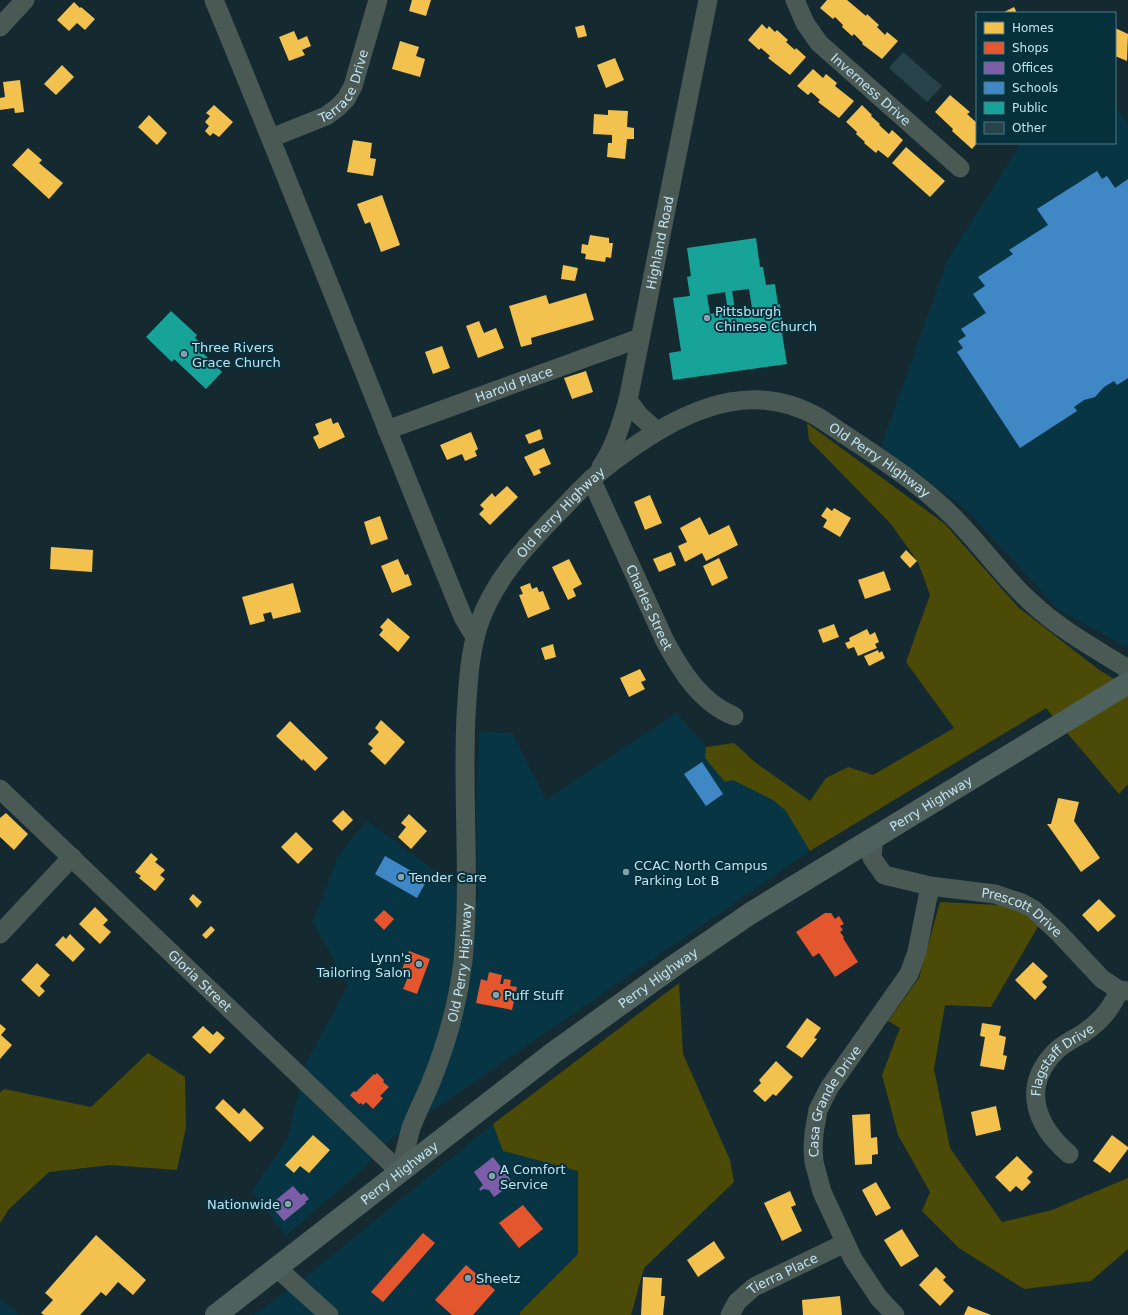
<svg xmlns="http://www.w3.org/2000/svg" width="1128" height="1315" font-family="'DejaVu Sans',sans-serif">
  <rect width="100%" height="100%" fill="#142a30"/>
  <g fill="#083543">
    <polygon points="1115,105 1128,124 1128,648 1058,609 965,508 881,447 947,261 1021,143 1115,143"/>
    <polygon points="676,713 706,747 705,758 725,782 733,780 773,800 786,811 810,851 387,1142 364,1168 286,1236 252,1191 288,1138 305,1065 348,986 313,922 338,856 367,821 478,902 476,810 479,731 512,733 546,800"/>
    <polygon points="493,1124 504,1151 578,1171 578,1254 520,1312 520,1315 254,1315 308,1275"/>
    <polygon points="0,1298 19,1315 0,1315"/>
  </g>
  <g fill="#4c4a07">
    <polygon points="807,423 945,524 1018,607 1098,669 1128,688 1128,784 1119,794 1046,708 810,851 786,811 773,800 733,780 725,782 705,758 706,747 734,743 756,763 810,801 826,778 848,767 873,775 954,728 906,662 930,595 918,562 891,524 809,440"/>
    <polygon points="940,902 999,905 1019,911 1039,925 991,1007 945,1005 934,1069 950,1148 1002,1222 1052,1210 1128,1178 1128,1249 1091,1281 1024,1289 959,1248 922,1211 930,1192 898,1135 882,1075 900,1028 888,1021 919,978"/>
    <polygon points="679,983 683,1054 730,1160 734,1182 644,1268 631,1315 520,1315 520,1312 578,1254 578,1171 503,1151 493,1124"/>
    <polygon points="148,1053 185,1077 186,1127 177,1170 110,1165 49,1172 9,1209 0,1223 0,1093 4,1089 91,1107"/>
  </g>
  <g fill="#f2c14e">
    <polygon points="412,0 431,0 426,16 409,11"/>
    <polygon points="827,0 847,0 866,16 867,14 879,25 877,27 885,35 887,32 898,41 882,59 862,44 863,43 854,34 852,36 842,27 843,25 835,17 833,19 820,8"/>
    <polygon points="74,2 80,8 81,7 95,19 85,30 77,23 69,31 57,20"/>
    <polygon points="1014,7 1017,13 1002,13"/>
    <polygon points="762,24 767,29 769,26 775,32 777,30 788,40 786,42 795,50 796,48 806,57 790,75 768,58 770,56 761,48 759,50 748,40"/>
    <polygon points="584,25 587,36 578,38 575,27"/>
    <polygon points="1115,28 1128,34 1127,61 1115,56"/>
    <polygon points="294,31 298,40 307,36 311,46 302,50 305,55 289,61 279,37"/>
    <polygon points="400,41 419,47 416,56 425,59 420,77 392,69"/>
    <polygon points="615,58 624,80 606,88 597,65"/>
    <polygon points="62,65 74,77 56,95 44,84"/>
    <polygon points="813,69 823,78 826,74 837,83 835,86 854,101 839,118 818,102 820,100 811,92 808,95 797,86"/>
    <polygon points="20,80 24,112 15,113 14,108 0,110 0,98 5,97 3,82"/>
    <polygon points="950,95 970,112 967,114 977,123 977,143 972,149 952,131 953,129 935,112"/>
    <polygon points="214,105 233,122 219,137 213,133 210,136 205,131 209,126 205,122 210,116 206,113"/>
    <polygon points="862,105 872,115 871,116 880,124 879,125 889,134 892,130 903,140 888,158 878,150 876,153 864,143 865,142 856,134 857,132 846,122"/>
    <polygon points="608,110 628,111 627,127 634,128 634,139 627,139 625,159 607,157 608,143 612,143 612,135 593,134 594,114 608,115"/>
    <polygon points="149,115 167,133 157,145 138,127"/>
    <polygon points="353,140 372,143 370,158 376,159 373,176 347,172"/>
    <polygon points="906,147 945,181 930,197 892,163"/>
    <polygon points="28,148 42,160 39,163 63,183 49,199 12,165"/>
    <polygon points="382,195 400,245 381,252 370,222 365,224 357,204"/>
    <polygon points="590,235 609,238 609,243 613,243 611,258 606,257 605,262 585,259 586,254 581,253 582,244 588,245"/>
    <polygon points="563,265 578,268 575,281 561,279"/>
    <polygon points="586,293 594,320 531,338 532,344 521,347 509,306 546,295 549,304"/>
    <polygon points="479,321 484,333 496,328 504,348 478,358 466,326"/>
    <polygon points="442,346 450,368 433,374 425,352"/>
    <polygon points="586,371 593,392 572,399 564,378"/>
    <polygon points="331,418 333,424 338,422 345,437 319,449 313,437 319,434 315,424"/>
    <polygon points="540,429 543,439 529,444 525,435"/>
    <polygon points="471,432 478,449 475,451 477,456 465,461 462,454 447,460 440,445"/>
    <polygon points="544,448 551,464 539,469 541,473 534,476 524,457"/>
    <polygon points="507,486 518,497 490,525 479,514 484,509 480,505 492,493 495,497"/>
    <polygon points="650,495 662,523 645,530 634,502"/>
    <polygon points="827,507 832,511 834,508 851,518 840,537 823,527 827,520 821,516"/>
    <polygon points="380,516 388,539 371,545 364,522"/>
    <polygon points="700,517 709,535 729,525 738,545 706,561 702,553 685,562 678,546 687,542 680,528"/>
    <polygon points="51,547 93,550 92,572 50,569"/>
    <polygon points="906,550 917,561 910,568 900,557"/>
    <polygon points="671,552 676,565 659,572 653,559"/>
    <polygon points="719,558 728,578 712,586 703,566"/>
    <polygon points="398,559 405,575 408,574 412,585 392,593 381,566"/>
    <polygon points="569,559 582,584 573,589 576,596 568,600 552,567"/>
    <polygon points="884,571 891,590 865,599 858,580"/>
    <polygon points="293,583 301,612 273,619 271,612 263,614 265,621 250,625 242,597"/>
    <polygon points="530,583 532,589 537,587 539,592 543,591 550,609 528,618 519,595 523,594 520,587"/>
    <polygon points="388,618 410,637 398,652 379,635 383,630 380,627"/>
    <polygon points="834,624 839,637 823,643 818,630"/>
    <polygon points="867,629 870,635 875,632 879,642 875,644 877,648 858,656 854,647 848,649 845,643 850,641 849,638"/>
    <polygon points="553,644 556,657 545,660 541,648"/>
    <polygon points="878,650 879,653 882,651 885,658 869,666 864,656"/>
    <polygon points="640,669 646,680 641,682 645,689 629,697 620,678"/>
    <polygon points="381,720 405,742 385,765 370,751 373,748 368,744 379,732 375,728"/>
    <polygon points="290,721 328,758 315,771 303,759 302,761 276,736"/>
    <polygon points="1058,798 1079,802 1074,821 1100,858 1081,872 1047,824 1051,824"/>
    <polygon points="343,810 353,820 342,831 332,821"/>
    <polygon points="6,813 28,834 14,850 0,837 0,818"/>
    <polygon points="409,814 427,831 411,849 398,837 406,827 401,823"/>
    <polygon points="296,832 313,849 298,864 281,847"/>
    <polygon points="151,853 158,859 155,862 165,870 160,875 165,879 155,891 139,878 141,876 135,872"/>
    <polygon points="193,894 202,902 197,908 189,899"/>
    <polygon points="1099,899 1116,916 1098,932 1082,915"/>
    <polygon points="95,907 108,920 103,925 111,932 100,944 79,924"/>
    <polygon points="211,926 215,930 206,939 202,935"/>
    <polygon points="70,934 85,949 73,962 55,945 63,936 66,939"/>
    <polygon points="1033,962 1048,976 1042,982 1047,987 1035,1000 1015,980"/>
    <polygon points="37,963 50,975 40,986 45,991 39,997 21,980"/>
    <polygon points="807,1018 821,1028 814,1038 817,1039 802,1058 786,1047"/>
    <polygon points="982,1023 1001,1026 999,1035 1006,1037 1003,1055 1007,1056 1004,1070 980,1066 985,1037 980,1036"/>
    <polygon points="0,1024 6,1029 1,1035 12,1045 0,1059"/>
    <polygon points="203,1026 213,1035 217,1031 225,1038 210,1054 192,1037"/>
    <polygon points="776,1061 793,1077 776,1096 773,1094 765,1102 753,1091 761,1083 759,1080"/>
    <polygon points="223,1099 239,1114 244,1108 264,1128 250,1142 215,1108"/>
    <polygon points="996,1106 1001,1130 976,1136 971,1112"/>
    <polygon points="870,1114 871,1138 877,1137 878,1154 872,1155 872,1164 855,1165 852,1115"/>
    <polygon points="313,1135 330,1150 309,1173 300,1166 294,1173 285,1165"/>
    <polygon points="1112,1135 1128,1147 1128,1149 1110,1173 1093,1161"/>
    <polygon points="1017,1156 1033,1172 1027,1178 1031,1182 1022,1191 1016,1186 1010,1192 995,1177"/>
    <polygon points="876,1182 891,1208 876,1216 862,1190"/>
    <polygon points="790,1191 796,1205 791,1207 802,1231 782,1241 764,1203"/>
    <polygon points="902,1229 919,1256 901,1267 884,1240"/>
    <polygon points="96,1235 146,1280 133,1295 118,1282 106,1296 101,1292 80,1315 44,1315 41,1313 53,1300 45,1293"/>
    <polygon points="714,1241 725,1258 698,1277 687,1260"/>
    <polygon points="936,1267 946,1277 943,1280 954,1291 940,1306 919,1285"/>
    <polygon points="643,1277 662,1278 661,1296 665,1296 663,1315 641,1315"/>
    <polygon points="840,1296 842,1315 803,1315 802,1300"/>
    <polygon points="968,1306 991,1315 964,1315"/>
  </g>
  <g fill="#e4572e">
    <polygon points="384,910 394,919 384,930 374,920"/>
    <polygon points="825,913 831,913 835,919 839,916 844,924 840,926 843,930 840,932 844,937 843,938 858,962 835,977 819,953 813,957 796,932"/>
    <polygon points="409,951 430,959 417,994 403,989 410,972 402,969"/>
    <polygon points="489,972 502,975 500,984 503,984 504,979 511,980 510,986 517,987 512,1010 476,1003 481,979 487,981"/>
    <polygon points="377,1073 384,1080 383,1082 389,1087 380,1096 383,1098 373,1109 366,1102 363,1105 361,1103 359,1104 350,1095 354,1091 356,1092 374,1074 375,1075"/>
    <polygon points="523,1205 543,1229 519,1248 499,1223"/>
    <polygon points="423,1233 435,1243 383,1302 371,1292"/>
    <polygon points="466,1265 495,1290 473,1315 452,1315 435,1300"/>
  </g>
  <g fill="#7b5ea7">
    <polygon points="493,1157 511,1180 503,1186 505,1189 494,1197 489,1190 483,1189 481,1191 479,1189 483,1185 474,1172"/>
    <polygon points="293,1186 301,1195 304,1193 309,1199 305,1202 306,1203 284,1221 270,1205"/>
  </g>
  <g fill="#3f88c5">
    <polygon points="1097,171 1102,179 1107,176 1115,188 1128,179 1128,378 1117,385 1114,381 1104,387 1095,397 1084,400 1074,407 1077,411 1020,448 957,352 963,348 958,341 966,336 961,329 986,313 973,294 985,286 978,277 1013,254 1009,250 1048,225 1037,209"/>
    <polygon points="702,762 723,794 706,806 684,774"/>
    <polygon points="385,856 427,880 417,898 375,874"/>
  </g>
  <g fill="#17a398" fill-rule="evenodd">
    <path d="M756,238L760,267H763L766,285L775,284L778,305L780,304L784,333H782L787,364L673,380L669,353L681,351L673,298L690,296L687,277L691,276L687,248ZM749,289L752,308L735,310L732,291ZM725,292L728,311L710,314L707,295Z"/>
    <polygon points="171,311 197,335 195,338 203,345 199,349 222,372 206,389 174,359 172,362 146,337"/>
  </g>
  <polygon fill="#274249" points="903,52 942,86 927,102 889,68"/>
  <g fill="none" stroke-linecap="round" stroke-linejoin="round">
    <g stroke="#4b5955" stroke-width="19">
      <path d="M214,0C299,205 379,412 463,617L475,637"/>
      <path id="s1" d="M795,0L805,23L819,43L960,168"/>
      <polyline points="0,27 25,0"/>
      <path id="s2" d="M271,138L326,116L337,108L346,99L353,86L378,0"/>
      <polyline points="628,400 639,415 657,431"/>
      <path id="s3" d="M387,430L640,338"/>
      <path id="s4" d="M601,467C615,447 621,424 628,400L708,0"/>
      <path id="s5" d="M591,479L665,641C681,671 701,703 734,716"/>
      <path id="s6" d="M0,789L400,1172"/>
      <path id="s7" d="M873,847L872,858L884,875L930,886L995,894L1022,903L1033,909L1058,932L1102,979L1119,990L1128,991"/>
      <polyline points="0,934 72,857"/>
      <path id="s8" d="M1069,1154C1035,1125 1021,1086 1056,1051C1063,1044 1073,1039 1082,1034C1099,1023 1112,1009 1119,990"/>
      <path id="s9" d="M400,1172C404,1157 407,1142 411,1128C417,1112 425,1097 431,1082C447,1043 458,1003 463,961C471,880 462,798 466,716C468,686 469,656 478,627C492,582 525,547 558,513C569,502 580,489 593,478C609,463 627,451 645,439C699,404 758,383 818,417C861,446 906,473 944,508C976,537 1000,575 1033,604C1061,630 1096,649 1128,669"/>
      <polyline points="277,1268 329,1315"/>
      <path id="s10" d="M730,1315L737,1302L754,1287L845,1243"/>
      <path id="s11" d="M895,1315L879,1298L853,1259L822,1192L814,1162L813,1148L814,1133L818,1110L829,1088L909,974L917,952L930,886"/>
    </g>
    <path stroke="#4f615d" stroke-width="22" id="s12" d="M216,1315L553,1053L678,963L751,913L818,872L1128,683"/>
  </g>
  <g fill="#84a2ad" stroke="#07303d" stroke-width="1.5">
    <circle cx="707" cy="318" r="4"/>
    <circle cx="184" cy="354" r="4"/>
    <circle cx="626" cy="872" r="4"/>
    <circle cx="401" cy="877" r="4"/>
    <circle cx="419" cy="964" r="4"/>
    <circle cx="496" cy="995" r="4"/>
    <circle cx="492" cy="1176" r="4"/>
    <circle cx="288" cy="1204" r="4"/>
    <circle cx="468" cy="1278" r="4"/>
  </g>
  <g text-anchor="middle" stroke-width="4" stroke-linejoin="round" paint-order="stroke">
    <g font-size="13" fill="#c1e3f1" stroke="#07303d">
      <text dy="5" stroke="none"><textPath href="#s2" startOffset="95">Terrace Drive</textPath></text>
      <text dy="5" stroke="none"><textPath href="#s1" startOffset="119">Inverness Drive</textPath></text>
      <text dy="5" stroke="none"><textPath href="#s4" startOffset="233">Highland Road</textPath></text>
      <text dy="5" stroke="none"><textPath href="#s3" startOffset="135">Harold Place</textPath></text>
      <text dy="5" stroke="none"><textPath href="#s9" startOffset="1071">Old Perry Highway</textPath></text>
      <text dy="5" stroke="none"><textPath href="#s9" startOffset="699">Old Perry Highway</textPath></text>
      <text dy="5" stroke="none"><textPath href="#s5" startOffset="141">Charles Street</textPath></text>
      <text dy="5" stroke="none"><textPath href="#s12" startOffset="880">Perry Highway</textPath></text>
      <text dy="5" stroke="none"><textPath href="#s7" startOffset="177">Prescott Drive</textPath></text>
      <text dy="5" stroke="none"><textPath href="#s9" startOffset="219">Old Perry Highway</textPath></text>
      <text dy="5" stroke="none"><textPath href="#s12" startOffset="556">Perry Highway</textPath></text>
      <text dy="5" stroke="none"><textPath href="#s6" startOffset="277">Gloria Street</textPath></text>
      <text dy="5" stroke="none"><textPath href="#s8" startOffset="116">Flagstaff Drive</textPath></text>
      <text dy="5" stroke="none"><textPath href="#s11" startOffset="241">Casa Grande Drive</textPath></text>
      <text dy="5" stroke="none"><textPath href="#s12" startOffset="232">Perry Highway</textPath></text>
      <text dy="5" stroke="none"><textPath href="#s10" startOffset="69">Tierra Place</textPath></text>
    </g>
    <g font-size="13" fill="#c1e3f1" stroke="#07303d" text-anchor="start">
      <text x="715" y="316">Pittsburgh<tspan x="715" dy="15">Chinese Church</tspan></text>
      <text x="192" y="352">Three Rivers<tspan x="192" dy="15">Grace Church</tspan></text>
      <text x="634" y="870">CCAC North Campus<tspan x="634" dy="15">Parking Lot B</tspan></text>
      <text x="409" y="882">Tender Care</text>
      <text x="411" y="962" text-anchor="end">Lynn's<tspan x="411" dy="15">Tailoring Salon</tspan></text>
      <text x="504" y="1000">Puff Stuff</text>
      <text x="500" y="1174">A Comfort<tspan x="500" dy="15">Service</tspan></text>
      <text x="280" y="1209" text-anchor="end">Nationwide</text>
      <text x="476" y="1283">Sheetz</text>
    </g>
  </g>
  <rect x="976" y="12" width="140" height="132" fill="#07303d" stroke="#517885"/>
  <rect x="984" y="22" width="20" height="12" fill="#f2c14e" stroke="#517885"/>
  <text x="1012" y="32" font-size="12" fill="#c1e3f1">Homes</text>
  <rect x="984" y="42" width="20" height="12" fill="#e4572e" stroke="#517885"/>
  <text x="1012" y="52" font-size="12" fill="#c1e3f1">Shops</text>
  <rect x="984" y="62" width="20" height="12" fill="#7b5ea7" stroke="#517885"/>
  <text x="1012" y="72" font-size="12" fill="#c1e3f1">Offices</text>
  <rect x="984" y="82" width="20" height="12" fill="#3f88c5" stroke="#517885"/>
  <text x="1012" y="92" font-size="12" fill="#c1e3f1">Schools</text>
  <rect x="984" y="102" width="20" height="12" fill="#17a398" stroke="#517885"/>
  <text x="1012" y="112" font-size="12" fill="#c1e3f1">Public</text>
  <rect x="984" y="122" width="20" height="12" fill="#274249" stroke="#517885"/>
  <text x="1012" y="132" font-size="12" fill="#c1e3f1">Other</text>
</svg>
